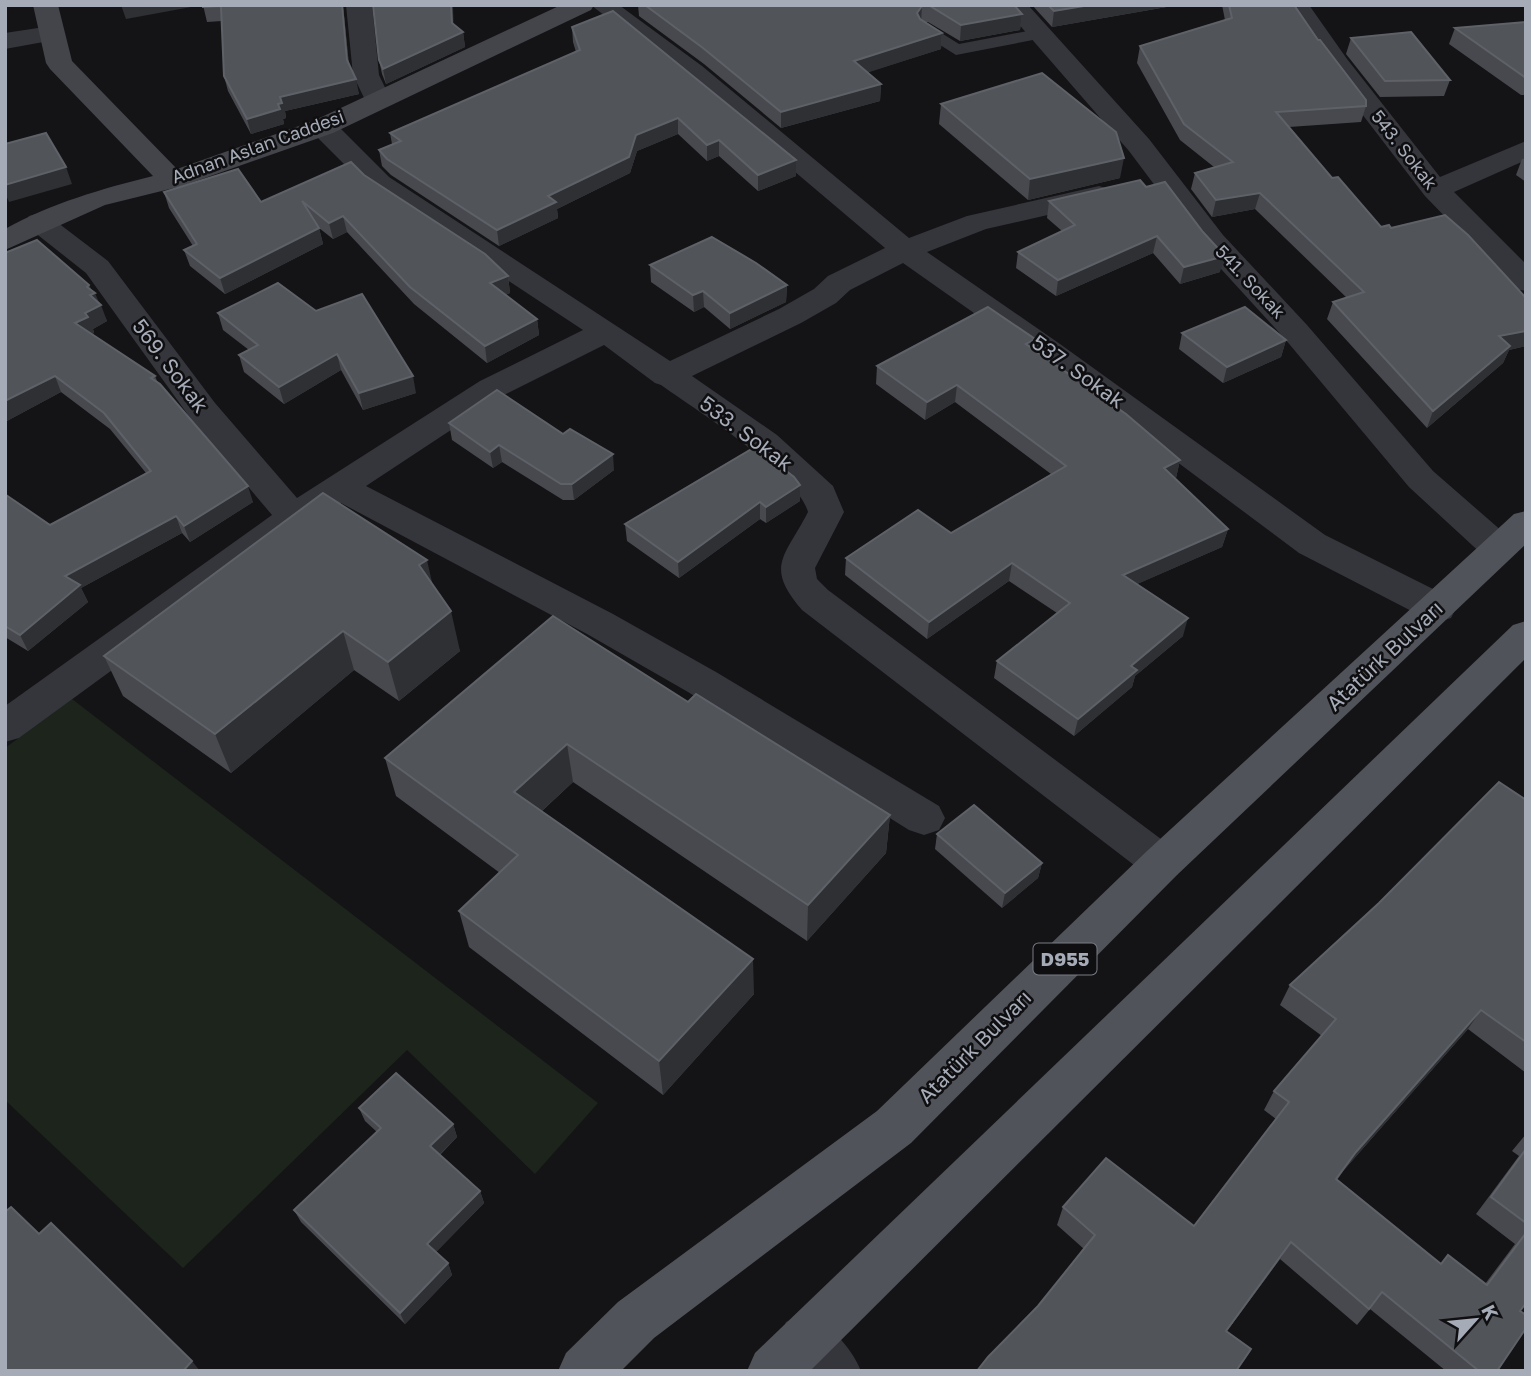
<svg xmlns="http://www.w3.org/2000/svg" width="1531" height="1376" font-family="'Golos Text',sans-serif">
  <rect width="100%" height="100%" fill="#141416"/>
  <polygon fill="#1c241c" points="72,699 598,1103 535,1174 407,1050 183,1268 5,1100 5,748"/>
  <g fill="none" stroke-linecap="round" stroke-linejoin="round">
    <polygon fill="#35363b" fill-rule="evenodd" points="927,24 959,44 1038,29 1047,34 1038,39 956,55 921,33 918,29 921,25"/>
    <g fill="#35363b" fill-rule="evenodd">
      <polygon points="346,5 372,5 379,75 391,100 388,106 378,108 368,106 353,75"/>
      <path d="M591,5H619L702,66L909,238L967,216L1099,186L1109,189L1113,195L1109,201L986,229L927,252L1060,344L1325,535L1451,598L1456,608L1451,618L1438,622L1425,618L1299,553L1038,358L903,263L850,290L836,303L801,323L692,376L777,435L833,486L844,512L815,568L817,579L828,590L1177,851L1183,863L1177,875L1162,880L1147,875L802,610C764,566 785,557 808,512C798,474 696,410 661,385L655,383L604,345L504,395L366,486L613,614L716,672L939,806L945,818L939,830L924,835L909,830L688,692L587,634L341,503L19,738L5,742V706L272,515L191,419L86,273L29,228L24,222L29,216L39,213L49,216L108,261L215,403L297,498L480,381L583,330L369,189L313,133L309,127L313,121L323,119L333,121L389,177L670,361L779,309L814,289L828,276L885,248L684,78Z"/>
      <polygon points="1002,5 1028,5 1149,139 1223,235 1307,325 1433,471 1511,539 1516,548 1511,557 1498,561 1485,557 1409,487 1285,339 1201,247 1129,151"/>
      <polygon points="1284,5 1309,5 1347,59 1440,177 1526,141 1526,160 1454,192 1526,264 1526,291 1515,289 1425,196 1329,71"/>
      <polygon points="51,26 60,29 64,34 60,39 5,49 5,33"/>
      <path d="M804,1314C830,1325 850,1345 861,1371H798L786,1358L778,1340L786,1322Z"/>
    </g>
    <path fill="#43454b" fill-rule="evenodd" d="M33,5H58L72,61L177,169L313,121L561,5H594L591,10L333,133L182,186L105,205L5,250V229C52,203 101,189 153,176L50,69L46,63Z"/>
    <g fill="#51535a" fill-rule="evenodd">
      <polygon points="1526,511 1526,544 1177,875 911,1143 654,1338 621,1371 558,1371 566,1353 618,1302 877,1111 1147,851 1514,514"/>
      <polygon points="1526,621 1526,658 810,1371 747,1371 755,1353 1513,625"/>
    </g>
  </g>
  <g fill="#47494e">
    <polygon points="203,5 343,5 349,65 359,94 285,111 286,118 283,119 284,124 251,134 228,91 224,76 222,21 207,22"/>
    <polygon points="453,5 453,24 463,32 465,47 386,84 382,74 379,60"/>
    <polygon points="638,5 1014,5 1022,14 1020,30 960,41 928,22 926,22 942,33 941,49 868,72 881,84 880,101 781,128 704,64 639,16"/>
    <polygon points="1032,5 1178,5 1052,27"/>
    <polygon points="1222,5 1294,5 1318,40 1366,106 1361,122 1289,127 1332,178 1381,227 1391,228 1526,298 1526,346 1509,350 1503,363 1427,428 1327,319 1333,302 1347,298 1255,209 1212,217 1191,189 1195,173 1214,167 1180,140 1137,63 1140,46 1225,20"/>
    <polygon points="1526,22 1526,95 1521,95 1449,44 1455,28"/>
    <polygon points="572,27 796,176 758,191 719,156 707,161 678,134 637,151 630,173 557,209 558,218 499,246 391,175 382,166 379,150 392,144 390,133 576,52 573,42"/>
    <polygon points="1351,38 1450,80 1444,96 1380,97 1346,54"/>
    <polygon points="941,104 1120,178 1028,200 939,124"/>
    <polygon points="1526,158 1526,182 1516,175 1522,159"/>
    <polygon points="364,175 508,276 510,293 505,295 537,319 539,335 487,363 414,304 347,232 333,239 319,228 323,244 225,294 190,266 184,250 193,246 169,208 164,192 261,202"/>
    <polygon points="1140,180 1220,272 1180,284 1153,253 1056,296 1016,268 1018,252 1062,231 1047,218 1049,201"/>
    <polygon points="5,253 89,285 107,321 93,329 94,333 92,334 155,376 157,381 253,502 190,542 182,533 81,588 88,602 28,651 5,637 5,496 50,525 146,473 110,429 61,392 5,422"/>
    <polygon points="650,265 787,285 786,302 730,329 704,307 694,312 651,282"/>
    <polygon points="278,283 416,393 363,410 341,370 284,404 244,372 239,355 249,350 223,330 218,313"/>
    <polygon points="1182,333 1286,340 1281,357 1223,383 1179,349"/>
    <polygon points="1033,350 1180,460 1176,478 1175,479 1228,529 1222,547 1137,584 1183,636 1135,676 1132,687 1074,736 994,678 997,661 1057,613 1009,581 927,639 845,575 846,558 951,533 1051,474 955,402 925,420 876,384 877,366"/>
    <polygon points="449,423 614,470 574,500 563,500 502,462 493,468 452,440"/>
    <polygon points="800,485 800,501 766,523 760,519 679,578 627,541 625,524"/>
    <polygon points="433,585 460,651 399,701 354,670 231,773 123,696 104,656"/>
    <polygon points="688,702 890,815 886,853 807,941 573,782 542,811 754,994 663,1095 469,947 459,911 500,873 396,796 385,758"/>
    <polygon points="1526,800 1526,1073 1468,1029 1344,1170 1337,1180 1441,1264 1448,1255 1485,1284 1515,1244 1476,1214 1519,1156 1512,1151 1526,1134 1526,1303 1520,1311 1497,1371 1446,1371 1370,1309 1357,1325 1280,1259 1227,1331 1038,1306 1084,1249 1057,1225 1063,1207 1194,1226 1276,1119 1264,1110 1274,1091 1322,1036 1280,1005 1290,985"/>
    <polygon points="937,834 1042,863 1038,878 1002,908 935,849"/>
    <polygon points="359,1108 453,1124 457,1137 440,1155 480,1191 484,1203 436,1252 448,1263 452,1275 405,1324 301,1222 294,1210 377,1132 365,1121"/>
  </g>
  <g fill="#2e3033">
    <polygon points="121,5 202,5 126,19"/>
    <polygon points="342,5 343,5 350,75 347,60"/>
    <polygon points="451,5 453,5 454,36 463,32 465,47 386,84 383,69 452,23"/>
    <polygon points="1090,5 1178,5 1052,27 1054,11"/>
    <polygon points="922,6 921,22 917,13"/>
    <polygon points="1022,14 1020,30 960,41 961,25"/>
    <polygon points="942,33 941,49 854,77 854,61"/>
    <polygon points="356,79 359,94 285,111 286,118 283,119 284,124 251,134 247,119 278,104 280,97"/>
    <polygon points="881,84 880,101 781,128 781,112"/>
    <polygon points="678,118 678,134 637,151 630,173 557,209 558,218 499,246 497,230 636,135"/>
    <polygon points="719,140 719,156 707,161 707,145"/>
    <polygon points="1124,158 1120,178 1028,200 1030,179"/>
    <polygon points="796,160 796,176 758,191 758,175"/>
    <polygon points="66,167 72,184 9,202 5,193 5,185"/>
    <polygon points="1260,193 1255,209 1212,217 1216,200"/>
    <polygon points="343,216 347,232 333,239 329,223"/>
    <polygon points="319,228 323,244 225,294 220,278"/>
    <polygon points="1157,236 1153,253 1056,296 1058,280"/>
    <polygon points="1225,256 1220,272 1180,284 1184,267"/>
    <polygon points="508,276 510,293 493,300 490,283"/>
    <polygon points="89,285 93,294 95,293 100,305 101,305 107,321 93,329 94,333 82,339 75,323 85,313 87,287"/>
    <polygon points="787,285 786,302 730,329 730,313"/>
    <polygon points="703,291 704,307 694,312 693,295"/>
    <polygon points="537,319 539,335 487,363 485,346"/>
    <polygon points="1526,331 1526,346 1509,350 1503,363 1427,428 1433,411 1499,336"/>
    <polygon points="1035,339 1032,357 1026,344"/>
    <polygon points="1286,340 1281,357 1223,383 1227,367"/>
    <polygon points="337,354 341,370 284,404 279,387"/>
    <polygon points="55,376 61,392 5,422 5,401"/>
    <polygon points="413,376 416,393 363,410 359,393"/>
    <polygon points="957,385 955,402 925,420 927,402"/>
    <polygon points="499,445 502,462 493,468 490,452"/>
    <polygon points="613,454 614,470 574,500 572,484"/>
    <polygon points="1180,460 1176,478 1160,486 1164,468"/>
    <polygon points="800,485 800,501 766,523 766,507"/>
    <polygon points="248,486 253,502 190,542 184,526"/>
    <polygon points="760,502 760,519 679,578 678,562"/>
    <polygon points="176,516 182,533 81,588 88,602 28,651 20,635 65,576"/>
    <polygon points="1228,529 1222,547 1119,592 1123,575"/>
    <polygon points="427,560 436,600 419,565"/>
    <polygon points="1012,563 1009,581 927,639 929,622"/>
    <polygon points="451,611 460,651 399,701 388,662"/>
    <polygon points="1188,618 1183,636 1135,676 1132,687 1074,736 1078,719 1131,666"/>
    <polygon points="343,631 354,670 231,773 215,734"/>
    <polygon points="567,744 573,782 521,830 514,792"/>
    <polygon points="890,815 886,853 807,941 808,905"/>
    <polygon points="1042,863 1038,878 1002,908 1005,893"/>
    <polygon points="753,959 754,994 663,1095 659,1061"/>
    <polygon points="1481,1010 1468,1029 1344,1170 1325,1197 1356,1152"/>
    <polygon points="453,1124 457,1137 435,1159 430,1146"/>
    <polygon points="480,1191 484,1203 432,1256 427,1244"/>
    <polygon points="1291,1242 1280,1259 1216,1346 1226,1331"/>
    <polygon points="448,1263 452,1275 405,1324 400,1313"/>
    <polygon points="192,1361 200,1371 183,1371"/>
  </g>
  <g fill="#515459" stroke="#5e6268" stroke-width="2">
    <polygon points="203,5 342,5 347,60 356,79 280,97 282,103 278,104 280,109 247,119 224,76 221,6 203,7"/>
    <polygon points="373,5 451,5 452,23 463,32 383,69 379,60"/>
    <polygon points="645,5 1014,5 1022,14 961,25 930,6 922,6 917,13 920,19 942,33 854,61 881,84 781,112 703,48"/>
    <polygon points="1048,5 1090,5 1054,11"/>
    <polygon points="1229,5 1294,5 1318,40 1320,40 1366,100 1366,106 1276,112 1332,178 1338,177 1381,227 1389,225 1391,228 1445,215 1468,235 1526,298 1526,331 1499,336 1510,346 1433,411 1333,302 1364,292 1260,193 1216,200 1195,173 1233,162 1184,124 1140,46 1232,18"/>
    <polygon points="613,11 796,160 758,175 719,140 707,145 678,118 636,135 629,157 548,196 556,202 497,230 387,159 379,150 401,141 390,133 580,50 572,27"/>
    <polygon points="1526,22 1526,78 1455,28"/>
    <polygon points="1411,32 1450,80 1385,81 1351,38"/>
    <polygon points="1042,73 1116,132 1124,158 1030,179 941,104"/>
    <polygon points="46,133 66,167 5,185 5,144"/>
    <polygon points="351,162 364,175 485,254 508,276 490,283 537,319 485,346 410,287 343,216 329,223 302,201 319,228 220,278 184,250 197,244 164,192 238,169 261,202"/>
    <polygon points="1140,180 1146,187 1165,182 1203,232 1225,256 1184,267 1157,236 1058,280 1018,252 1075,225 1049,201"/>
    <polygon points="712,237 756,263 787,285 730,313 703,291 693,295 650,265"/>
    <polygon points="37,240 89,285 87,287 95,293 90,295 101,305 85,313 88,317 75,323 155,376 151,378 160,384 248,486 184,526 176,516 65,576 80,585 20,635 5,626 5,496 6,495 50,525 151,471 104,413 55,376 5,401 5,253"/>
    <polygon points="278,283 316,311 362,294 413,376 359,393 337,354 279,387 239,355 258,345 218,313"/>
    <polygon points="988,307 1035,339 1026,344 1126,414 1180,460 1164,468 1228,529 1123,575 1188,618 1131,666 1137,670 1078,719 997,661 1070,603 1012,563 929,622 846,558 918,510 951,533 1066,466 957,385 927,402 877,366"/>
    <polygon points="1245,307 1286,340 1227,367 1182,333"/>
    <polygon points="497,390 563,434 570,429 613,454 572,484 561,484 499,445 490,452 449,423"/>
    <polygon points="755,447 794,477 800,485 766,507 760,502 678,562 625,524"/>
    <polygon points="323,493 427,560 419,565 451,611 388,662 343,631 215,734 104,656"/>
    <polygon points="553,616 688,702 696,694 890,815 808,905 567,744 514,792 753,959 659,1061 459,911 518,855 385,758"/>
    <polygon points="1499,782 1526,800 1526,1042 1481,1010 1356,1152 1336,1179 1441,1264 1448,1255 1487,1285 1526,1233 1526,1303 1520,1311 1526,1315 1526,1328 1497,1371 1479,1371 1382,1292 1369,1309 1291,1242 1226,1331 1251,1349 1236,1371 977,1371 988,1357 1038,1306 1095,1235 1063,1207 1106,1158 1194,1226 1289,1102 1274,1091 1336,1019 1290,985 1379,903"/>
    <polygon points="974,805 1042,863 1005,893 937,834"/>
    <polygon points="396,1073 453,1124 430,1146 480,1191 427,1244 448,1263 400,1313 294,1210 381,1128 359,1108"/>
    <polygon points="1526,1149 1526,1223 1491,1197"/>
    <polygon points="11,1207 39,1234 51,1223 192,1361 183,1371 5,1371 5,1212"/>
  </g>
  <g text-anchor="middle" stroke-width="5" stroke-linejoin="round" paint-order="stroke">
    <g font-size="18" fill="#a5acb7" stroke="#0f0f11">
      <text transform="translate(258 147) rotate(-20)" y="6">Adnan Aslan Caddesi</text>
      <text transform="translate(1404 150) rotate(52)" y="6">543. Sokak</text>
      <text transform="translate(1250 282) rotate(47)" y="6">541. Sokak</text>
    </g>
    <rect fill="#0f0f11" stroke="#787d85" stroke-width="2" x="1033.5" y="943.5" width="63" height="31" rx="5"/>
    <g font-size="19" font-weight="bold" fill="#a5acb7">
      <text x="1065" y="966">D955</text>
    </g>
    <g font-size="21" fill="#a5acb7" stroke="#0f0f11">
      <text transform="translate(170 366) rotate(53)" y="7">569. Sokak</text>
      <text transform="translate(1078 372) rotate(36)" y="7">537. Sokak</text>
      <text transform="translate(746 434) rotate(37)" y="7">533. Sokak</text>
      <text transform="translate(1385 656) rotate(-43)" y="7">Atatürk Bulvarı</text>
      <text transform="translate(975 1047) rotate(-45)" y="7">Atatürk Bulvarı</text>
    </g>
  </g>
  <rect width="1531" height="1376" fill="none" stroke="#a5acb7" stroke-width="14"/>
  <g transform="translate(1475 1320) rotate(63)" stroke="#0f0f11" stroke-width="5" paint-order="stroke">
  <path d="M0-5L12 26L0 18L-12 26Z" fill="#a5acb7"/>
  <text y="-10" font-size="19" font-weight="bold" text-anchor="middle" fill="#a5acb7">K</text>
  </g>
</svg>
